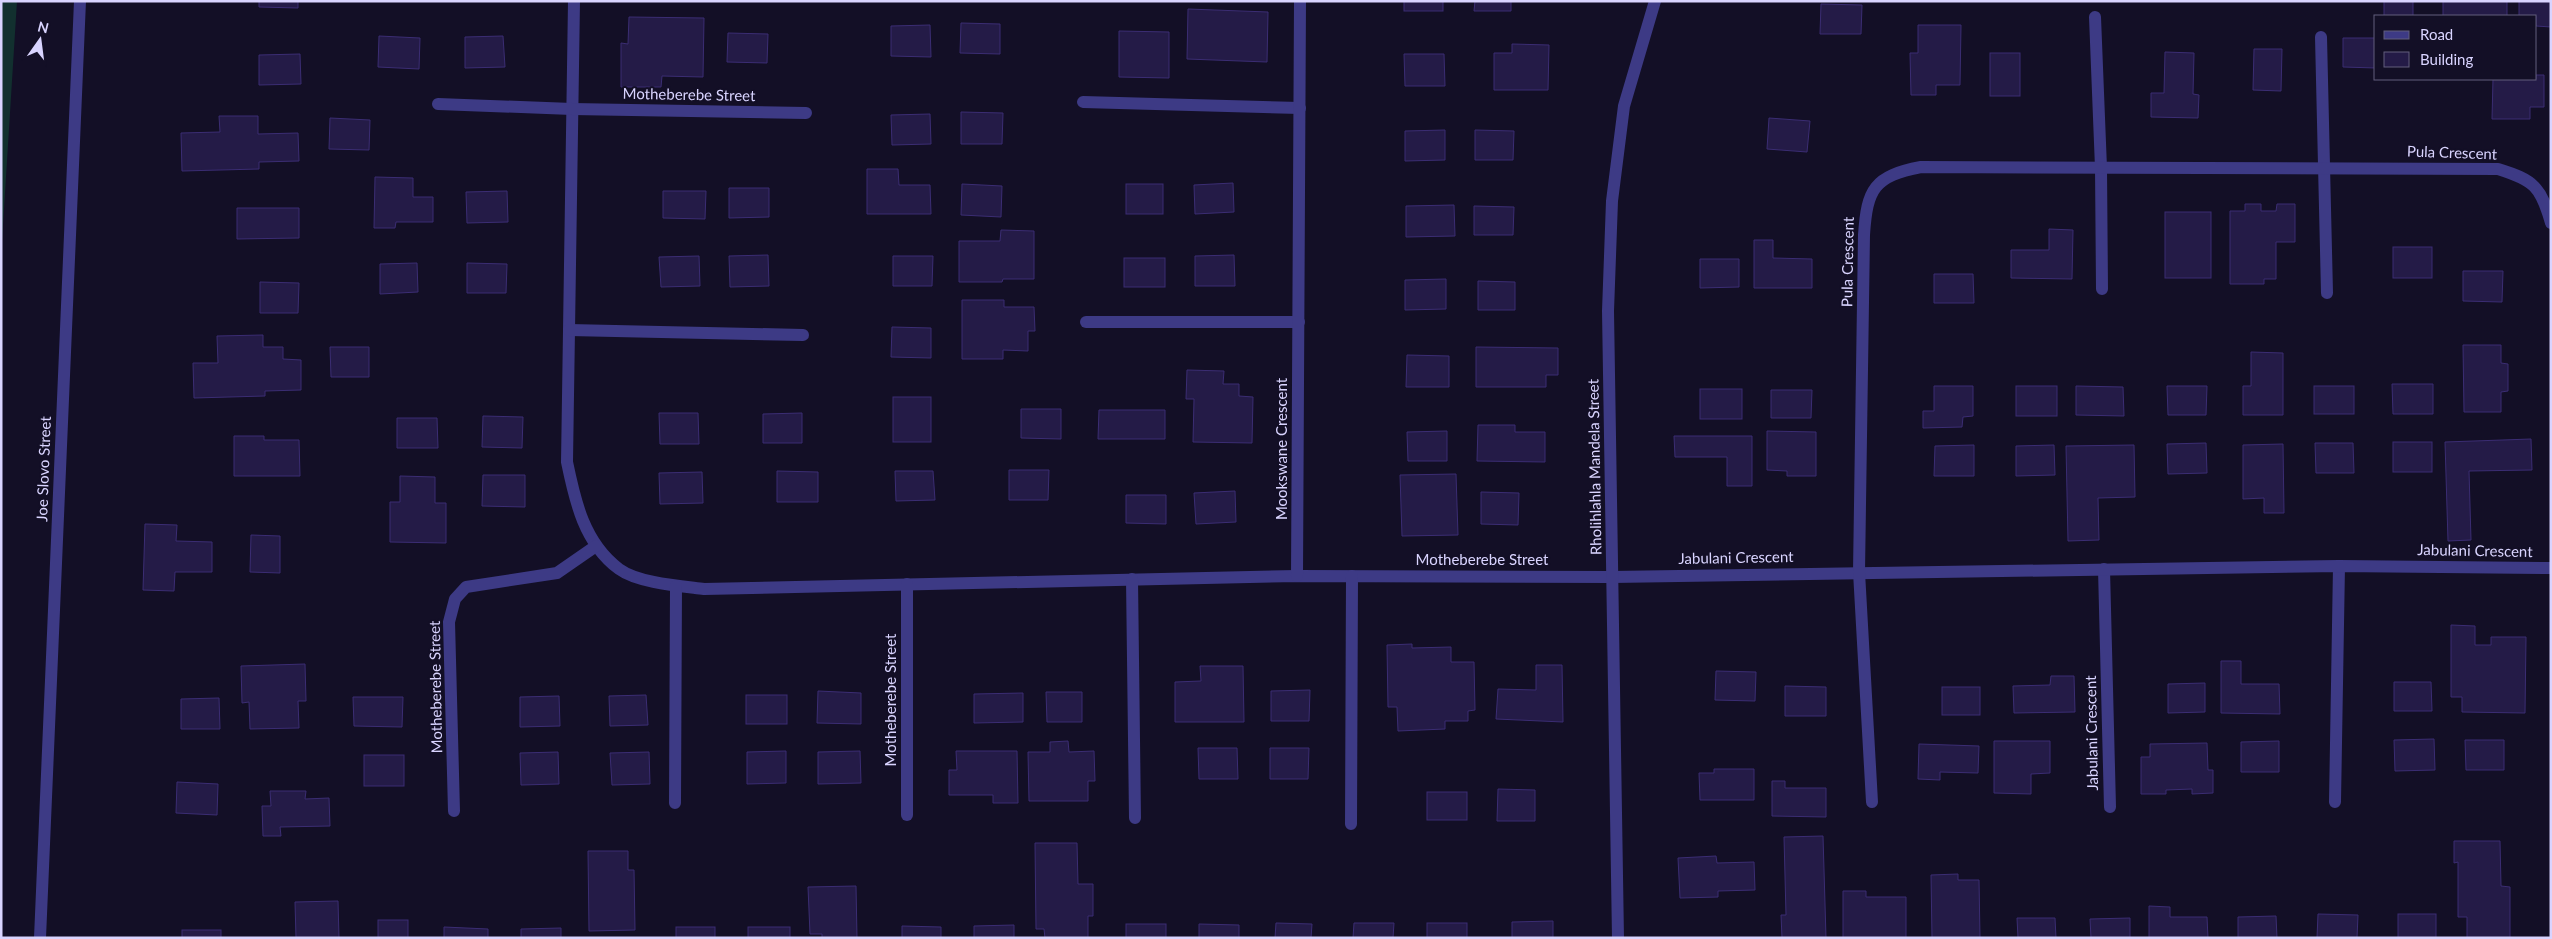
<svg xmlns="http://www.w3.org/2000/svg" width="2552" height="939" font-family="Lato,sans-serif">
  <rect width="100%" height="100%" fill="#130f26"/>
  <polygon fill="#12302f" points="1,1 17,1 1,257"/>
  <g fill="#241b47" stroke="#3b2d73">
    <polygon points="259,1 298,1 298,8 259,7"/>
    <rect x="1404" y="1" width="39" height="10"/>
    <polygon points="1475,1 1511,1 1511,11 1474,11"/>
    <rect x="2384" y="1" width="29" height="15"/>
    <rect x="2443" y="1" width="64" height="15"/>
    <polygon points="2519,1 2551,1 2551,27 2536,26 2536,16 2519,16"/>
    <polygon points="1821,4 1862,5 1861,34 1820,34"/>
    <polygon points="1188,9 1268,12 1267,62 1187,59"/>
    <polygon points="629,17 704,18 703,77 662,76 661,87 621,87 621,43 628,44"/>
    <polygon points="961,23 1000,24 1000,54 960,53"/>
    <polygon points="930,25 931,57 891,56 891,26"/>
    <polygon points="1918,25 1961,25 1960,85 1936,85 1936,95 1911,95 1910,53 1918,53"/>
    <polygon points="1119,31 1169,32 1169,78 1119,77"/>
    <polygon points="728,33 768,34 767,63 727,62"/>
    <polygon points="379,36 420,38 419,69 378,67"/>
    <polygon points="503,36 505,67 465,68 465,37"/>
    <polygon points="2343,38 2376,38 2376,68 2343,67"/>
    <polygon points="1512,44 1549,45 1548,90 1494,90 1494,53 1512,53"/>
    <polygon points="2254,49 2282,49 2281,91 2253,90"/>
    <polygon points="2165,52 2194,53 2193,94 2199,95 2198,118 2151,117 2151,93 2164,93"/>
    <rect x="1990" y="53" width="30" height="43"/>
    <polygon points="300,54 301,84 259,85 259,55"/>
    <polygon points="1404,54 1444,54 1445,86 1405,86"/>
    <polygon points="2536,75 2544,75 2544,107 2530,107 2530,119 2492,119 2493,79 2536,79"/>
    <polygon points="961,112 1003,113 1002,144 961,144"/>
    <polygon points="930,114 931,144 892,145 891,115"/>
    <polygon points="219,116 258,116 258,134 298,133 299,161 259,162 259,169 182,171 181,133 220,132"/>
    <polygon points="330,118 370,120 369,150 329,149"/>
    <polygon points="1769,118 1810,121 1807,152 1767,149"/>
    <polygon points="1445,130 1445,160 1405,161 1405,131"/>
    <polygon points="1475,130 1514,131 1513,160 1475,160"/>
    <polygon points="867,169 898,169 899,185 930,185 931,214 867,214"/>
    <polygon points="375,177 413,178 413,197 433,197 433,222 396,222 395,228 374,228"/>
    <polygon points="1233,183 1234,212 1195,214 1194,185"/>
    <polygon points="962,184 1002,186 1001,217 961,215"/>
    <rect x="1126" y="184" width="37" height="30"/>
    <polygon points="729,188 769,188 769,217 729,218"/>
    <polygon points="507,191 508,222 467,223 466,192"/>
    <polygon points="663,191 706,191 705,219 663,218"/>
    <polygon points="2245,204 2261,204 2261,211 2276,211 2277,204 2295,204 2295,242 2276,242 2276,279 2264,279 2264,284 2230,284 2230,211 2245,211"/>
    <polygon points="1454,205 1455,236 1406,237 1406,206"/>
    <polygon points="1474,206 1514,207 1513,235 1474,235"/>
    <polygon points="237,208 299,208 299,238 237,239"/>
    <rect x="2165" y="212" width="46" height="66"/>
    <polygon points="2049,229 2073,230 2072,279 2011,278 2011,250 2049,250"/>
    <polygon points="1001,230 1034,231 1034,279 1003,279 1002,282 959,282 959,241 1000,241"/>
    <polygon points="1754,240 1773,240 1773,258 1812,259 1812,288 1754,288"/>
    <rect x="2393" y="247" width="39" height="31"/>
    <polygon points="768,255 769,286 730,287 729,256"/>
    <polygon points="1234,255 1235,286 1195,286 1195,256"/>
    <polygon points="699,256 700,286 661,287 659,257"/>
    <polygon points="893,256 933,256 932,286 893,286"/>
    <rect x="1124" y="258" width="41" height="29"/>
    <polygon points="1700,259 1739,259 1739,287 1700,288"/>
    <polygon points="417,263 418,292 380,294 380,264"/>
    <polygon points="467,263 507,264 506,293 467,293"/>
    <polygon points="2463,271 2503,271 2502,302 2463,301"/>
    <polygon points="1934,274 1973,274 1974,303 1934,303"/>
    <polygon points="1446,279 1446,309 1405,310 1405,280"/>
    <polygon points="1478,281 1515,282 1515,310 1478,310"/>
    <polygon points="260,282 299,283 298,313 260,313"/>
    <polygon points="962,300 1004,300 1004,307 1034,307 1035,331 1028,331 1028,351 1003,350 1003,359 962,359"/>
    <polygon points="892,327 931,328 931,358 891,357"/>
    <polygon points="263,335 263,347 283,347 283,359 301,360 301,390 265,391 265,396 194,398 193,363 218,363 217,336"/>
    <polygon points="2463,345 2501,345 2501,363 2508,364 2508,391 2501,392 2501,412 2464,412"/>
    <polygon points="330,347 369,347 369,377 331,377"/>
    <polygon points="1476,347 1558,348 1558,375 1546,375 1546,387 1476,387"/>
    <polygon points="2251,352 2283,353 2283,415 2243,415 2243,386 2251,386"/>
    <polygon points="1407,355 1449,356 1449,387 1406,387"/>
    <polygon points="1187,370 1224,371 1223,384 1239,384 1239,396 1253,397 1252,443 1193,442 1194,399 1186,399"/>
    <polygon points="2392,384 2433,384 2433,414 2393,414"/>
    <polygon points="1934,386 1973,386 1973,416 1963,417 1962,427 1923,428 1923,411 1934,411"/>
    <rect x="2016" y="386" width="41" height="30"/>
    <polygon points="2076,386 2123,387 2124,416 2076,415"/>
    <polygon points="2167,386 2207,386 2206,415 2168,415"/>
    <rect x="2314" y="386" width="40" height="28"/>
    <rect x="1700" y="389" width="42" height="30"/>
    <polygon points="1771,390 1812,390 1811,418 1771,418"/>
    <rect x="893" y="397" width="38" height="45"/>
    <polygon points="1021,409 1061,409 1061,439 1021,438"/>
    <polygon points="1099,410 1165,410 1165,439 1098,439"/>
    <polygon points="659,413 698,413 699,444 660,444"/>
    <polygon points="802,413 802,443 763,443 763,414"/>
    <polygon points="483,416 523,417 522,448 482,447"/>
    <polygon points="397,418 437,418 438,448 397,448"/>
    <polygon points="1478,425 1515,425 1515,432 1545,432 1545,462 1477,461"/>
    <polygon points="1447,431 1447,461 1408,461 1407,432"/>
    <polygon points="1767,431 1816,432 1816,476 1787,476 1787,471 1767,470"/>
    <polygon points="234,436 264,436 264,440 299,440 300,476 234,476"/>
    <polygon points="1674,436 1752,436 1752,486 1727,486 1727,457 1675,457"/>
    <polygon points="2531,439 2532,470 2469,471 2471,540 2448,541 2445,442"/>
    <rect x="2393" y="442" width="39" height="30"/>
    <polygon points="2206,443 2207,473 2168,474 2167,444"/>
    <polygon points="2315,443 2353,443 2354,473 2316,473"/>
    <polygon points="2283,444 2284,513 2264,513 2264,498 2243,499 2243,445"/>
    <polygon points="1974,445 1974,476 1934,476 1935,446"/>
    <polygon points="2054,445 2055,475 2016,476 2016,446"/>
    <polygon points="2134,445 2135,497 2098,498 2099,540 2068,541 2066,446"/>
    <polygon points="1009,470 1049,470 1048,500 1009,500"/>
    <polygon points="777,471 818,472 818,502 777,502"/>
    <polygon points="895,471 933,471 935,500 896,501"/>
    <polygon points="702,472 703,503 660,504 659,473"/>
    <polygon points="1456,474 1458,535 1402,536 1400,475"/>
    <polygon points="483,475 525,475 525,507 482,506"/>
    <polygon points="400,476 435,477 435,503 446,503 446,543 390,542 390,502 400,502"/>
    <polygon points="1235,491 1236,522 1196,524 1194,493"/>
    <polygon points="1481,492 1519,493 1518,525 1481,524"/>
    <polygon points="1126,495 1166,495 1166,524 1126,523"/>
    <polygon points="145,524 177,525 176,541 212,542 212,572 175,572 174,591 143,590"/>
    <polygon points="251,535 280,536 280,573 250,572"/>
    <polygon points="2451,625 2475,626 2475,645 2491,645 2491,637 2526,637 2525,713 2462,712 2462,697 2451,697"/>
    <polygon points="1412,644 1412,648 1451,647 1451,662 1474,662 1475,710 1468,711 1468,721 1445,721 1445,729 1398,731 1397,707 1388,707 1387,645"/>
    <polygon points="2221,661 2241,661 2241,684 2279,684 2280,714 2221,713"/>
    <polygon points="305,664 306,701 298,701 299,728 250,729 249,702 242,703 241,666"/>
    <polygon points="1536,665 1562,665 1563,722 1496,719 1498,689 1536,690"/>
    <polygon points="1200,666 1243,666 1244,722 1175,722 1175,682 1201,681"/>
    <polygon points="1716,671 1756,672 1755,701 1715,700"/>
    <polygon points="2051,676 2074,676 2075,712 2014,713 2013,686 2050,685"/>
    <polygon points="2394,682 2431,682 2432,711 2394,711"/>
    <polygon points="2205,683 2205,712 2168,713 2168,684"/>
    <polygon points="1785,686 1826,687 1826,716 1785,716"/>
    <rect x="1942" y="687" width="38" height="28"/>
    <polygon points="1310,690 1309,721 1271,721 1271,691"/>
    <polygon points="818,691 861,693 861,724 817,723"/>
    <polygon points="1046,692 1082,692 1082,722 1047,722"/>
    <polygon points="1023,693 1023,722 974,723 974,694"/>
    <polygon points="646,695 648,725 610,726 609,696"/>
    <rect x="746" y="695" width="41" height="29"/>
    <polygon points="559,696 560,726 520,727 520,697"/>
    <polygon points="353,697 403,697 402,727 354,726"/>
    <polygon points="219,698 220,729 181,729 181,699"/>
    <polygon points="2434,739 2435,770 2395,771 2394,740"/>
    <polygon points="2465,740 2504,740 2504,770 2466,770"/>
    <polygon points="1068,741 1069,752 1094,751 1095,781 1088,781 1088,801 1029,801 1028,752 1050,752 1050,742"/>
    <polygon points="1994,741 2050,741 2050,773 2031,774 2031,794 1994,793"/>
    <polygon points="2279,741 2279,772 2241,772 2241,742"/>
    <polygon points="2207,743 2208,770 2213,770 2213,793 2192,794 2192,789 2166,790 2166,794 2141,794 2141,757 2150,757 2150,744"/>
    <polygon points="1919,744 1979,746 1978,773 1940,772 1940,780 1918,779"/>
    <polygon points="1198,748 1237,748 1238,779 1199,779"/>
    <polygon points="1270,748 1309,748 1308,779 1270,779"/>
    <polygon points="786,751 786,783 747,784 747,752"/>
    <polygon points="860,751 861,783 818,784 818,752"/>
    <polygon points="956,751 1017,751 1018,803 993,803 993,795 949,795 949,770 957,770"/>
    <polygon points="558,752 559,784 521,785 520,753"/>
    <polygon points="649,752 650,784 612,785 610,753"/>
    <rect x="364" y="755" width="40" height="31"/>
    <polygon points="1714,769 1754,769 1754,800 1700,800 1699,773 1714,773"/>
    <polygon points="1772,781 1785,781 1785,788 1826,788 1826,817 1772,816"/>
    <polygon points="177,782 218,784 217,815 176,813"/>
    <polygon points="1498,789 1535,790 1535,821 1497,821"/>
    <polygon points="270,791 306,791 305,799 329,798 330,826 280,827 281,836 263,836 262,806 271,806"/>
    <rect x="1427" y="792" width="40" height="28"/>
    <polygon points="1823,836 1826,938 1782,938 1781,915 1786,915 1784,837"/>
    <polygon points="2454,841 2500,841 2501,886 2510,887 2510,938 2467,938 2467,917 2458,917 2458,862 2454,863"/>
    <polygon points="1035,843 1077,843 1078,884 1093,884 1093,916 1088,916 1088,938 1045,938 1044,929 1036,929"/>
    <polygon points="588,851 628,851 628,870 634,870 635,930 589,931"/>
    <polygon points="1716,856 1717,863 1754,862 1755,890 1718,891 1718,897 1680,898 1678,858"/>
    <polygon points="1958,874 1958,880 1979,880 1980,938 1932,938 1931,875"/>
    <polygon points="856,886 857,938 822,938 822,934 810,934 808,887"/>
    <polygon points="1843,891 1866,891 1866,897 1906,897 1906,938 1843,938"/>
    <polygon points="338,901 339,938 296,938 295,902"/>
    <polygon points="2149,906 2170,907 2170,917 2207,917 2208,938 2149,938"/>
    <polygon points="2318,914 2358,915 2357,938 2317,938"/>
    <rect x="2398" y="914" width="38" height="24"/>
    <polygon points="2276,916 2277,938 2238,938 2238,917"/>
    <polygon points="2017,918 2055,918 2056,938 2018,938"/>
    <polygon points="2130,918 2130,938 2091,938 2090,919"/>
    <rect x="378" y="920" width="30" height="18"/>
    <polygon points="1553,921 1553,938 1512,938 1512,922"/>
    <polygon points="1276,923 1312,924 1311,938 1275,938"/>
    <polygon points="1354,923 1394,923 1393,938 1353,938"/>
    <rect x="1427" y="923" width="40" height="15"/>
    <rect x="1126" y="924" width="40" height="14"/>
    <polygon points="1199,924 1239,925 1239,938 1199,938"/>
    <polygon points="1014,925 1014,938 974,938 974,926"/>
    <polygon points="902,926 941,927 941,938 902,938"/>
    <polygon points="444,927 488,929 488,938 444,938"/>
    <rect x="676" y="927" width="39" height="11"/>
    <rect x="748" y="927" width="42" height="11"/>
    <polygon points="561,928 561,938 521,938 521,929"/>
    <rect x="182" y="930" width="39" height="8"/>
  </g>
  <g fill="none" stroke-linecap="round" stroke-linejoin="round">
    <g stroke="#3d3a85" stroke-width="12">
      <polyline points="2095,17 2101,168 2102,289"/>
      <polyline points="2321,37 2327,293"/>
      <polyline points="2104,569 2110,807"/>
      <polyline points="2335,802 2339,566"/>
    </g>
    <g stroke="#3d3a85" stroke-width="12">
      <path d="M574,1L567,462C575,501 584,543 619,569C638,583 680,586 704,589L1297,576L1612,577L2339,566L2551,568"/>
      <polyline points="1083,102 1300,108"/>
      <polyline points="438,104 572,109 806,113"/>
      <polyline points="1086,322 1299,322"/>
      <polyline points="569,330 803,335"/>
      <polyline points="1297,576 1300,1"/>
      <polyline points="1132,579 1135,818"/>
      <path d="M1872,802L1859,572L1864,235C1867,189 1874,176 1921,167L2498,169C2534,180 2541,187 2551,223"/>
      <polyline points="675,803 676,586"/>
      <polyline points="454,811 449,622 455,599 466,587 557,573 596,546"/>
      <polyline points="907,815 907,584"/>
      <polyline points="1351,824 1352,576"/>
      <polyline points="40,938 80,1"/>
    </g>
    <polyline stroke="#3d3a85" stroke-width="12" points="1618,938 1608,311 1612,201 1624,106 1655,1"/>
  </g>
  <g text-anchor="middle" stroke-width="4" stroke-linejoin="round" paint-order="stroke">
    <g font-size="15" fill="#d9d4ff" stroke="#130f26">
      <text transform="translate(689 95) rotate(1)" y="5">Motheberebe Street</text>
      <text transform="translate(2452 153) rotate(2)" y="5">Pula Crescent</text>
      <text transform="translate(1848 262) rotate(-89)" y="5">Pula Crescent</text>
      <text transform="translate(1282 449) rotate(-90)" y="5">Mookswane Crescent</text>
      <text transform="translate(1595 467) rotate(-91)" y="5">Rholihlahla Mandela Street</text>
      <text transform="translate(44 469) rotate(-88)" y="5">Joe Slovo Street</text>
      <text transform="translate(2475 551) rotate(1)" y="5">Jabulani Crescent</text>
      <text transform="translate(1736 558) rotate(-1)" y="5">Jabulani Crescent</text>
      <text x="1482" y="565">Motheberebe Street</text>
      <text transform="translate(436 687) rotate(-91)" y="5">Motheberebe Street</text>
      <text transform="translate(891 700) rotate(-90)" y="5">Motheberebe Street</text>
      <text transform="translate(2092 733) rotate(-91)" y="5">Jabulani Crescent</text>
    </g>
  </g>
  <rect width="2552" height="939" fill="none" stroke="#d9d4ff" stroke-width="5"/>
  <rect x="2374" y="15" width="162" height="65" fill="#130f26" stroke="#625e7d"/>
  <rect x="2384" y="31" width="25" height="8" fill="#3d3a85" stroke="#625e7d"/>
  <text x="2420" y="40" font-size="15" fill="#d9d4ff">Road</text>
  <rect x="2384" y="52" width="25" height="15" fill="#241b47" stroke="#625e7d"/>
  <text x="2420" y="65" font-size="15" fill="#d9d4ff">Building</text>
  <g transform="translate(40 40) rotate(14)" stroke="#130f26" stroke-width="4" paint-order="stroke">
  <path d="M0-4L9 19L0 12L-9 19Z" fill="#d9d4ff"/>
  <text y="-8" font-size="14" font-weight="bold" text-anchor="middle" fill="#d9d4ff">N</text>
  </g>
</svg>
